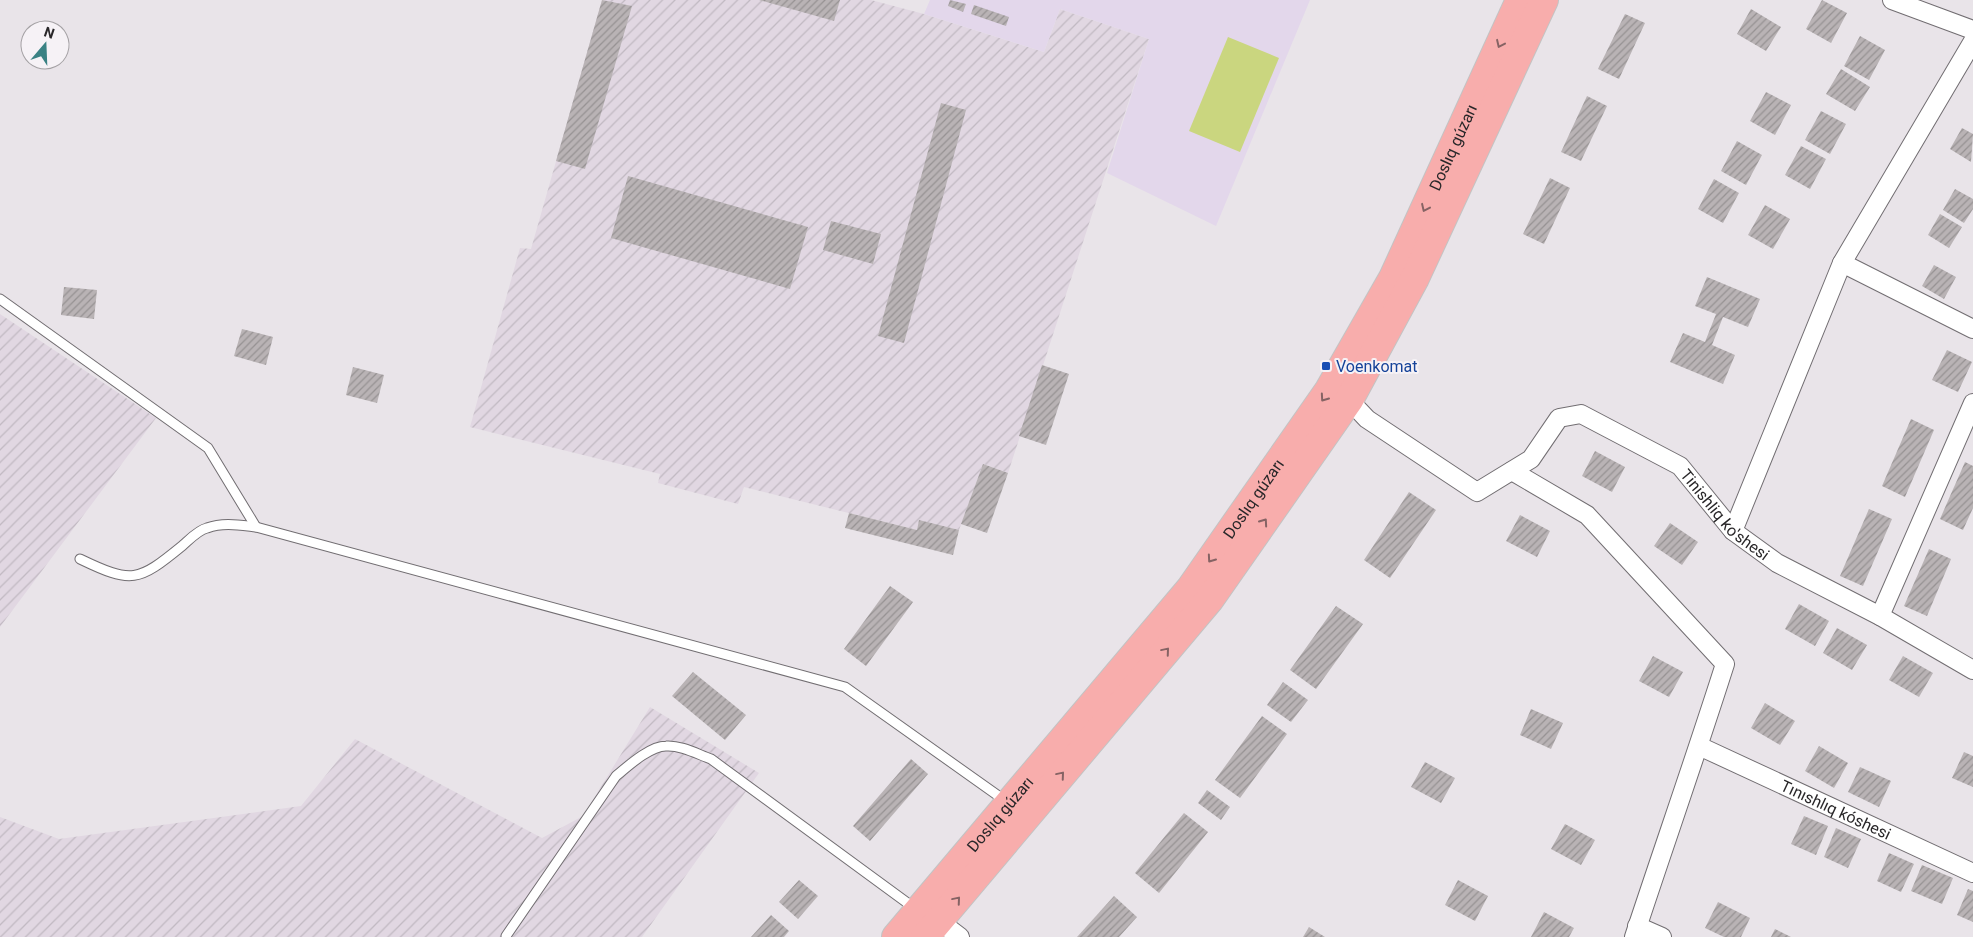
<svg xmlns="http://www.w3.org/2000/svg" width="1973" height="937" font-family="Roboto,sans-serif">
  <defs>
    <pattern id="industrial-furrows" width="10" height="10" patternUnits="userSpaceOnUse" patternTransform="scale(1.25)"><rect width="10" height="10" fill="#e1d7e2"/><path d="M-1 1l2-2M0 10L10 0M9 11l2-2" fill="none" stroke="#c1b9c2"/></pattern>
    <pattern id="building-hatch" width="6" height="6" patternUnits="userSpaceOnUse" patternTransform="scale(1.25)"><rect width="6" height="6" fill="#b9b3b5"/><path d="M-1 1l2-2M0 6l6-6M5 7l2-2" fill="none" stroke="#969293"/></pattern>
  </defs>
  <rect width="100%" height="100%" fill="#e9e4e9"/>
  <g fill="url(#industrial-furrows)">
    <polygon points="602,0 871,0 924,14 1044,52 1060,9 1149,39 1008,473 983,464 959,530 919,521 917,530 744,487 738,504 658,483 660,474 470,427 520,248 531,249"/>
    <polygon points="0,314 156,418 0,627"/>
    <polygon points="650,707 759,773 642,937 0,937 0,817 59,839 301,806 355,739 542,838 583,816"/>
  </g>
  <polygon fill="#e3d7eb" points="930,0 1310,0 1216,226 1107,173 1149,39 1060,9 1044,52 924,14"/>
  <polygon fill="#cad67f" points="1228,37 1279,58 1240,152 1189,131"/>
  <g fill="url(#building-hatch)">
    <polygon points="602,0 632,6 585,169 556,161"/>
    <polygon points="759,0 840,0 834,21"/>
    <polygon points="950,0 966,4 963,12 948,6"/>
    <polygon points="1822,0 1847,13 1831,43 1806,29"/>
    <polygon points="974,5 1009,17 1006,26 971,14"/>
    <polygon points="1751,9 1781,27 1766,51 1737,34"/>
    <polygon points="1625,14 1645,23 1619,79 1598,69"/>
    <polygon points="1860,36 1885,50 1869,80 1844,66"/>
    <polygon points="1841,69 1870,87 1855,111 1826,94"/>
    <polygon points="1766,92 1791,105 1775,135 1750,121"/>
    <polygon points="1587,96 1607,106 1581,161 1561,152"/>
    <polygon points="941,103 966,110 904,343 878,336"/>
    <polygon points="1821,111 1846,124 1830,154 1805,140"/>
    <polygon points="1962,128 1973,134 1971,162 1950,149"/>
    <polygon points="1737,141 1762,155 1746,185 1721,171"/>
    <polygon points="1801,146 1826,159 1810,189 1785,175"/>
    <polygon points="628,176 808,227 790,289 611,238"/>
    <polygon points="1550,178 1570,188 1544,244 1523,234"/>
    <polygon points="1714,179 1739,193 1723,223 1698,209"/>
    <polygon points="1955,189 1973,199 1973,209 1964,223 1943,210"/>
    <polygon points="1765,205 1790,219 1773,249 1748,235"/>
    <polygon points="1940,214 1962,227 1949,248 1928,235"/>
    <polygon points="831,221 881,234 873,264 823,250"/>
    <polygon points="1934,265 1956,277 1944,299 1922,286"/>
    <polygon points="1707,277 1760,299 1748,327 1723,317 1712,345 1735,355 1723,384 1670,362 1683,333 1705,342 1716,314 1695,306"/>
    <polygon points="64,287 97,290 94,319 61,315"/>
    <polygon points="242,329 273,337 266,365 234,356"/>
    <polygon points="1947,350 1972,362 1958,392 1932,380"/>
    <polygon points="1042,365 1069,374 1046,445 1019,436"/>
    <polygon points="353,367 384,375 377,403 346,395"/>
    <polygon points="1911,419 1934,430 1905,497 1882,486"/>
    <polygon points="1595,451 1625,467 1612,492 1582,476"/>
    <polygon points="1965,462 1973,466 1973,508 1963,530 1940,519"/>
    <polygon points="983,464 1008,473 987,533 961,524"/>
    <polygon points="1409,492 1436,510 1390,578 1364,560"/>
    <polygon points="1869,509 1892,519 1863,586 1840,576"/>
    <polygon points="849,513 917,530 919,520 959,530 953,555 845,528"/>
    <polygon points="1520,515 1550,531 1537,557 1506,541"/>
    <polygon points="1670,523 1698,542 1682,565 1654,546"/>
    <polygon points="1929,549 1951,559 1927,616 1904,606"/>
    <polygon points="890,586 913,602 866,666 844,649"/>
    <polygon points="1799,604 1829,621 1815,646 1785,629"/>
    <polygon points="1336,606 1363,624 1316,689 1290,670"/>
    <polygon points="1837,628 1867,645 1852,670 1823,653"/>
    <polygon points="1653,656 1683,672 1669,697 1639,681"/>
    <polygon points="1903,656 1933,673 1919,697 1889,680"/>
    <polygon points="693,672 746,715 725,740 672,696"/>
    <polygon points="1283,682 1308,700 1291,722 1267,705"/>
    <polygon points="1765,703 1795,721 1780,745 1751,728"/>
    <polygon points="1531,709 1563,723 1551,749 1520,735"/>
    <polygon points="1262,716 1287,734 1240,798 1215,780"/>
    <polygon points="1819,746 1848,763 1834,788 1805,771"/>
    <polygon points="1964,752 1973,756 1973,787 1952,778"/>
    <polygon points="911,759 928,774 870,841 853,826"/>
    <polygon points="1425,762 1455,778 1441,803 1411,787"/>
    <polygon points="1860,767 1891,781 1879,807 1848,792"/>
    <polygon points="1207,790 1230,807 1221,820 1198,803"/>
    <polygon points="1184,813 1208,832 1159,893 1135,873"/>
    <polygon points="1804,816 1828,826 1816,855 1791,844"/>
    <polygon points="1565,824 1595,840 1581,865 1551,849"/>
    <polygon points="1836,828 1861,839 1848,868 1824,857"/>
    <polygon points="1889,853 1914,864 1901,892 1877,881"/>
    <polygon points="1922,865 1953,878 1942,904 1911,891"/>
    <polygon points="799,880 818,896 798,919 779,902"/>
    <polygon points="1458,880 1488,896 1475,921 1445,905"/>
    <polygon points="1968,889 1973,891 1973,922 1957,915"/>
    <polygon points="1114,896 1137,917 1119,937 1077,937"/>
    <polygon points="1718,902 1750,918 1741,937 1724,937 1705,928"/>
    <polygon points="1544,912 1574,928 1569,937 1531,937"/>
    <polygon points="771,915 789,931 784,937 751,937"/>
    <polygon points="1309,927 1325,937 1303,937"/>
    <polygon points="1775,929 1791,937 1771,937"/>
  </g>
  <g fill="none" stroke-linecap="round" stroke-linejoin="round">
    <g stroke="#726e72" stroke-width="11">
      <g id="service">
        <polyline points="0,299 208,448 256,527"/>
        <path d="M80,559C132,584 138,582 182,546C189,540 198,530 207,528C223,522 239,525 256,527L845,687L1007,802"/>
        <path d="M506,936L616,776C628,766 650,746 666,746C681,745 697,754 711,759L917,910"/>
      </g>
    </g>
    <g stroke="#726e72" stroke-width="20">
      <g id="minor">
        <polyline points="1892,0 1973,30"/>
        <polyline points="1842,263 1973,329"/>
        <path id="s1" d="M1349,400L1367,419L1477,492L1531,459L1559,418L1581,414L1680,466L1733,531L1777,563L1880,616L1973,670"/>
        <path d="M1512,471L1587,515L1725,664C1696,755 1664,846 1634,937"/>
        <polyline points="1733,531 1842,263 1973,41"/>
        <polyline points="1880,616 1973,403"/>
        <path id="s2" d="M1699,746L1973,873"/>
        <polyline points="939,921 960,937"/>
        <polyline points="1637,926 1662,937"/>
      </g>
    </g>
    <g stroke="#c3c3c3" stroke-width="30">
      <g id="primary">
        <path id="s3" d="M896,937L1190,589L1329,390L1393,278L1520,0"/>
        <polyline points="925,937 1210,599 1349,400 1415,278 1544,0"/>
      </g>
    </g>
    <use href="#service" stroke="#fff" stroke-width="9"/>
    <use href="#minor" stroke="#fff" stroke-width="18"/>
    <use href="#primary" stroke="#f8adac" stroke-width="28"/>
  </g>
  <defs><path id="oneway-chevron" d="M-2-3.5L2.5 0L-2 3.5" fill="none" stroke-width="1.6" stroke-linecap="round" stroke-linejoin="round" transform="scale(1.25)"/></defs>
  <g stroke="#866364">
    <use href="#oneway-chevron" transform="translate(1500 44) rotate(115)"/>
    <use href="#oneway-chevron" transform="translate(1425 208) rotate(115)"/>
    <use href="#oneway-chevron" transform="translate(1324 398) rotate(125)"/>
    <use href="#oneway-chevron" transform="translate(1264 522) rotate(-55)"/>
    <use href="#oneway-chevron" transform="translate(1211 559) rotate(125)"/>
    <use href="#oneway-chevron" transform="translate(1166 651) rotate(-50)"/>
    <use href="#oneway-chevron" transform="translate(1061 775) rotate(-50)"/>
    <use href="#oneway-chevron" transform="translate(957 900) rotate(-50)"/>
  </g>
  <rect fill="#1a4fb4" stroke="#f6f2f6" stroke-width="2" x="1321" y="361" width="10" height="10" rx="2.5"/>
  <g text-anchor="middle" stroke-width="4" stroke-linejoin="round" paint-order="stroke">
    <g font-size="16" fill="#292729" stroke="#f6f2f6">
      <text dy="6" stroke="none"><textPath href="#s3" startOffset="971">Doslıq gúzarı</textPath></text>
      <text dy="6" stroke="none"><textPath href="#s3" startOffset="566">Doslıq gúzarı</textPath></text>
      <text dy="6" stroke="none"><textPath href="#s1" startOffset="472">Tinishliq ko'shesi</textPath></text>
      <text dy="6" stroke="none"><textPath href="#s2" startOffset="151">Tınıshlıq kóshesi</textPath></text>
      <text dy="6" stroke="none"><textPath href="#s3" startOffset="161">Doslıq gúzarı</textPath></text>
    </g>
    <g font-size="16" fill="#164399" stroke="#f6f2f6" text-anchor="start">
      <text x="1336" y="372">Voenkomat</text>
    </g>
  </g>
  <g transform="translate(45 45) rotate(19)"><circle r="24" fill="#f6f2f6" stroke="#a4a1a4"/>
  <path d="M0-4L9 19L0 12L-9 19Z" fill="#3a8284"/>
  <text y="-8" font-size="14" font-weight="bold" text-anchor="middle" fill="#292729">N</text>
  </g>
</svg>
